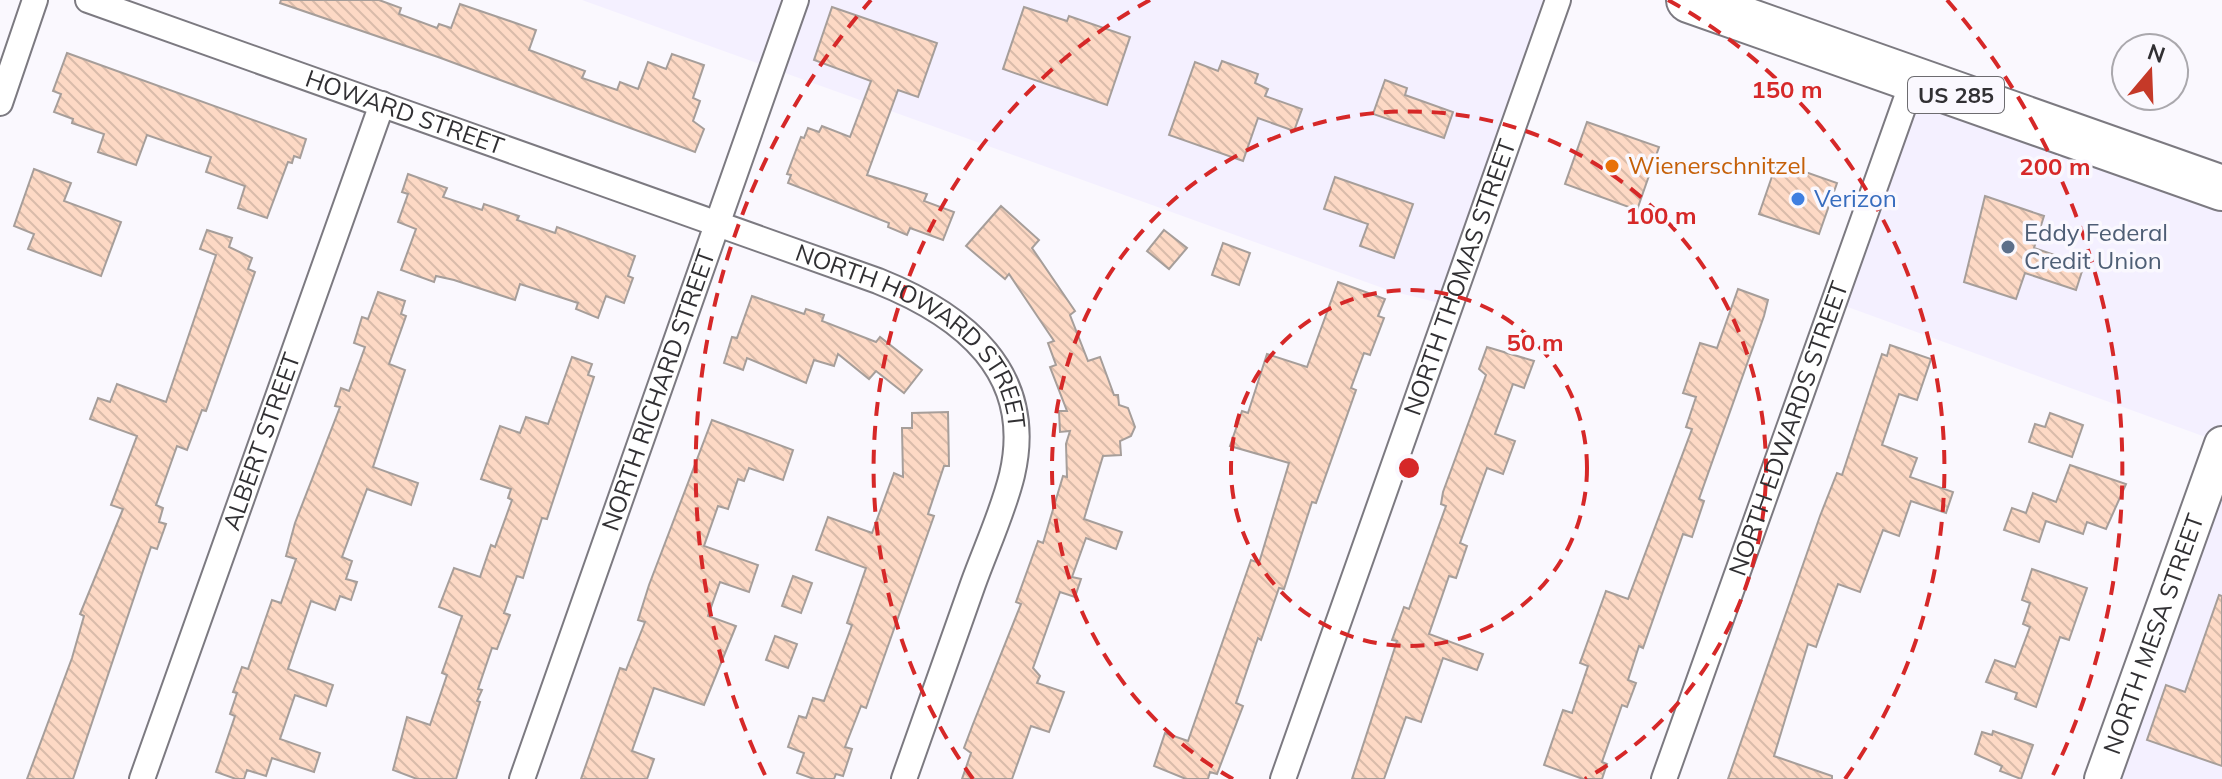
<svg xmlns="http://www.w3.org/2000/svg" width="2222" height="779" font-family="Mulish,sans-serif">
  <defs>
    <pattern id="building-back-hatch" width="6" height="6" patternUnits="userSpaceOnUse" patternTransform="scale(2)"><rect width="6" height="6" fill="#fdd9c5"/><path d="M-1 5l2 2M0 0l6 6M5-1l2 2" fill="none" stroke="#d9bbaa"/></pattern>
  </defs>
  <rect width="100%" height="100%" fill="#faf8fe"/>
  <g fill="#f4f0ff">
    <polygon points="582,0 1558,0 1452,306 1391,291"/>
    <polygon points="1913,80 2222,188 2222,443 1834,302"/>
    <polygon points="2222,444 2222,779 2102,779"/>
  </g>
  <g fill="url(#building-back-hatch)" stroke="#a69e9a" stroke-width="2">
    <polygon points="281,0 379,0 401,8 399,14 437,28 439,24 451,28 460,4 536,30 529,50 585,71 582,78 617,90 620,82 638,89 648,62 666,69 672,54 704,65 693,98 700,101 693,121 704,129 695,152 438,57 280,3"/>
    <polygon points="832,7 937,43 918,97 898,90 867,175 927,194 924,201 954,212 943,240 910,228 907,235 888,227 889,223 788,183 791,175 787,174 801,137 804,138 808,128 819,132 822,126 850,137 871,81 814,60"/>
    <polygon points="1024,7 1067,21 1069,16 1130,37 1107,105 1003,69"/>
    <polygon points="67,53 306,139 300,158 294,156 292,163 288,162 267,218 238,208 245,186 206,172 211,157 147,135 136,165 98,152 104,134 72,123 73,119 54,112 61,94 53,91"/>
    <polygon points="1222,61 1258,74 1255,83 1268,89 1265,96 1302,109 1294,131 1258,118 1243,161 1169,135 1195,62 1218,71"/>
    <polygon points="1385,80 1407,88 1405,95 1453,112 1444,138 1373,114"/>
    <polygon points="1587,122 1659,147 1637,210 1565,184"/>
    <polygon points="1777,162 1837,183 1819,234 1759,214"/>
    <polygon points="34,169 71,183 64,201 121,222 101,276 28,249 34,234 14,226"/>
    <polygon points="408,174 447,188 443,197 482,210 484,204 519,216 517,220 555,233 557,227 635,256 628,276 633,278 624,303 606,296 598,318 576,309 578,303 520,284 515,300 454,280 436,276 434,282 401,270 416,229 398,222 408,194 402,192"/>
    <polygon points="1335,177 1413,204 1394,258 1360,246 1368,224 1324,209"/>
    <polygon points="1985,196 2044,216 2034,248 2084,265 2076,290 2025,273 2016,299 1964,282"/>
    <polygon points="1001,206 1039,240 1032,248 1075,311 1070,315 1088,361 1100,357 1114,395 1118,395 1119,405 1128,408 1135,427 1131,436 1120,441 1121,455 1103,456 1084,519 1122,532 1116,549 1086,538 1072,577 1081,579 1075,597 1060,592 1033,668 1040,676 1037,683 1064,692 1049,732 1031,726 1012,779 962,779 971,753 964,748 973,724 1021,604 1016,602 1038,541 1043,543 1063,476 1067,477 1066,444 1070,431 1060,432 1059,411 1067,411 1050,367 1056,365 1048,343 1054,341 1009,274 1005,279 966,246"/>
    <polygon points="207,230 232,238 229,247 252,258 248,269 255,272 206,411 202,410 187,450 177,446 156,505 163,508 159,522 166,524 157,549 151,547 73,779 27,779 72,658 84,616 80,614 123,509 111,505 137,436 90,419 98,398 110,402 117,384 166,402 216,255 200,249"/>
    <polygon points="1164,230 1187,248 1169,269 1147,251"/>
    <polygon points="1223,243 1250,253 1239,285 1212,275"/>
    <polygon points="1338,282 1385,299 1378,316 1384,318 1370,355 1364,353 1351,388 1356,390 1316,503 1312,502 1284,589 1279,588 1261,640 1258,638 1236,703 1243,706 1217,774 1210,772 1208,779 1186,779 1154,766 1165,733 1188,741 1251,560 1259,563 1289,463 1230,446 1242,411 1248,413 1267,354 1307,367"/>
    <polygon points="1738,289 1768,300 1764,316 1699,499 1704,501 1692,537 1683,534 1643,648 1639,646 1628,680 1636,683 1627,707 1622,705 1602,762 1607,764 1602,779 1583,779 1544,765 1563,710 1572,713 1588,666 1580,663 1606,591 1628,599 1692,429 1686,427 1696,397 1683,393 1700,343 1717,348"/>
    <polygon points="378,292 405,301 401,314 406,316 389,364 405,370 373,467 418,483 411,505 367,489 342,557 352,561 346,579 357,582 351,600 340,596 335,610 311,601 288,669 333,685 326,706 295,695 280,739 320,753 314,772 272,758 266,776 247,770 244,779 236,779 216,772 235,716 230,714 237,693 233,692 242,667 248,669 272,600 281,603 296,559 286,556 295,523 340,407 335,406 341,388 349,391 365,347 354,343 362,317 368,319"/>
    <polygon points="752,296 804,314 806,309 824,315 822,321 876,342 880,337 922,370 904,393 876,371 869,379 838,354 834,366 814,360 806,383 747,358 743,370 724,363 732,337 737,338"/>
    <polygon points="1890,345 1931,359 1917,400 1899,394 1882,445 1917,458 1910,477 1953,492 1946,513 1911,501 1899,536 1883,530 1860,592 1838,584 1816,647 1808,644 1774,756 1832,776 1832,779 1728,779 1820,516 1837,473 1842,475 1882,354 1887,356"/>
    <polygon points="1487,347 1534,361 1524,388 1513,384 1495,434 1515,441 1503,474 1487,468 1460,543 1467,546 1456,578 1449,576 1429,634 1483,654 1477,670 1443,658 1421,722 1406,717 1384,779 1352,779 1397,641 1392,640 1404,607 1409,609 1446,506 1441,504 1443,492 1486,375 1479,369"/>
    <polygon points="572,357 592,364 588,375 594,377 547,519 542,518 523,578 517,576 504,613 510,615 497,649 492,648 478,689 482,690 477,701 480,702 456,779 417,779 393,770 407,717 430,725 447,675 442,673 462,616 439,607 454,568 480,577 491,545 495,547 512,500 508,498 511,489 481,479 500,426 520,433 526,417 548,424"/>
    <polygon points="948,412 949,466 944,466 928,514 934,516 866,708 861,706 845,747 852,749 843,776 836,774 834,779 814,779 797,773 804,753 788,747 799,716 806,718 813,698 824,701 852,625 847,623 866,568 816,550 828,517 872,533 894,473 903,477 902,428 912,428 912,413"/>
    <polygon points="2050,413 2083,425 2072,457 2029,442 2035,424 2045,427"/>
    <polygon points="712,420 793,450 783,480 749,468 744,481 738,479 728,509 718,506 704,546 758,565 749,592 720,582 708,616 736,626 704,705 654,688 632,751 654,759 647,779 581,779 620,668 626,670 645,622 638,620 649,585"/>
    <polygon points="2070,465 2126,484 2106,529 2087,522 2083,534 2046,521 2039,542 2004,530 2012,508 2026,513 2033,493 2056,502"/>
    <polygon points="2032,569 2087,588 2069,640 2060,637 2036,707 2015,699 2017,693 1986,682 1995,660 2015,667 2030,627 2023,624 2030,603 2022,600"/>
    <polygon points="793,576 812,583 801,613 782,606"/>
    <polygon points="2219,595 2222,596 2222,766 2147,740 2166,685 2185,692"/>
    <polygon points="775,636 797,644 788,668 766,660"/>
    <polygon points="1993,731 2033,745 2021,779 2000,771 2002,766 1975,754 1982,732 1992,735"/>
  </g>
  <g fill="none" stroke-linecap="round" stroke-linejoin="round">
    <g stroke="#7c7a81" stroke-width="28">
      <g id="street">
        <path id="s1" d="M88,0L878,281C963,315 1036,372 1012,475C1003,512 986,548 973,584C950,649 927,714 904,779"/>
        <polyline points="0,103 35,0"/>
        <path id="s2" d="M142,779L382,104"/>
        <path id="s3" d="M522,779L796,0"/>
        <path id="s4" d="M1283,779L1558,0"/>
        <path id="s5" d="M1664,779L1913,80"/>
      </g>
    </g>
    <g stroke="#7c7a81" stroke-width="38">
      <g id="secondary">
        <path id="s6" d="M2102,779L2222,444"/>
      </g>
    </g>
    <g stroke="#7c7a81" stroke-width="48">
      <polyline id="highway" points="1689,0 2222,188"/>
    </g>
    <use href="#street" stroke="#fff" stroke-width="24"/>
    <use href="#secondary" stroke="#fff" stroke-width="34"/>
    <use href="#highway" stroke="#fff" stroke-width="44"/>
  </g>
  <g fill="none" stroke="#d62828" stroke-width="4" stroke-dasharray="14 10">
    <circle cx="1409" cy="468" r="178"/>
    <path d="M1233 779A357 357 0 1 1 1585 779"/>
    <path d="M973 779A535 535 0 0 1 1150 0M1668 0A535 535 0 0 1 1845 779"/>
    <path d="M765 775A713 713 0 0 1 871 0M1947 0A713 713 0 0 1 2053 775"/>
  </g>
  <circle fill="#e8710a" stroke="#faf8fe" stroke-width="3" cx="1612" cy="166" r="8"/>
  <circle fill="#3f7fe0" stroke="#faf8fe" stroke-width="3" cx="1798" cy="199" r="8"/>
  <circle fill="#5c6f8a" stroke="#faf8fe" stroke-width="3" cx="2008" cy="247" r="8"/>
  <g text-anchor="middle" stroke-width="7" stroke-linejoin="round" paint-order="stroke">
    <rect fill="#faf8fe" stroke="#6d6c70" stroke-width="2" x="1908" y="77" width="96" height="36" rx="6"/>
    <g font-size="22" font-weight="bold" fill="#313033">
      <text x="1956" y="103">US 285</text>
    </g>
    <g font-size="24" fill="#313033" stroke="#faf8fe">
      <text dy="8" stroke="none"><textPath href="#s1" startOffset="336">HOWARD STREET</textPath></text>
      <text dy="8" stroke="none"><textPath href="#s4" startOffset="532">NORTH THOMAS STREET</textPath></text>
      <text dy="8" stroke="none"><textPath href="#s1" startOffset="902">NORTH HOWARD STREET</textPath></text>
      <text dy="8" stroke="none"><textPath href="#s3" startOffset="412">NORTH RICHARD STREET</textPath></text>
      <text dy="8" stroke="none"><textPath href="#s5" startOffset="372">NORTH EDWARDS STREET</textPath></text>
      <text dy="8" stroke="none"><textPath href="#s2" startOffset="358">ALBERT STREET</textPath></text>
      <text dy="8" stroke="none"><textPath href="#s6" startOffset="154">NORTH MESA STREET</textPath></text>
    </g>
    <g font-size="24" fill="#c56008" stroke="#faf8fe" text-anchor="start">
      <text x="1628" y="174">Wienerschnitzel</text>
    </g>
    <g font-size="24" fill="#366cbe" stroke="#faf8fe" text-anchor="start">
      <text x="1814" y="207">Verizon</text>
    </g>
    <g font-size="24" fill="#4e5e75" stroke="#faf8fe" text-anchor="start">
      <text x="2024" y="241">Eddy Federal<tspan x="2024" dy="28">Credit Union</tspan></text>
    </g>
  </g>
  <circle cx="1409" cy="468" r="12" fill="#d62828" stroke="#faf8fe" stroke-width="4"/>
  <g font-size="24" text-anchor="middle" font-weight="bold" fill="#d62828" stroke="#faf8fe" stroke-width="7" stroke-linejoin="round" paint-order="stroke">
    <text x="1787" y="98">150 m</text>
    <text x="2055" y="175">200 m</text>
    <text x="1661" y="224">100 m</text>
    <text x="1535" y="351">50 m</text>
  </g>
  <g transform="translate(2150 72) rotate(19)"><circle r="38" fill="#faf8fe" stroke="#aaa8ad" stroke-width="2"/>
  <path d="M0-6L14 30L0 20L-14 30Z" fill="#c53928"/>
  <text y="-12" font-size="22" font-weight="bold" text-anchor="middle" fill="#313033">N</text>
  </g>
</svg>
